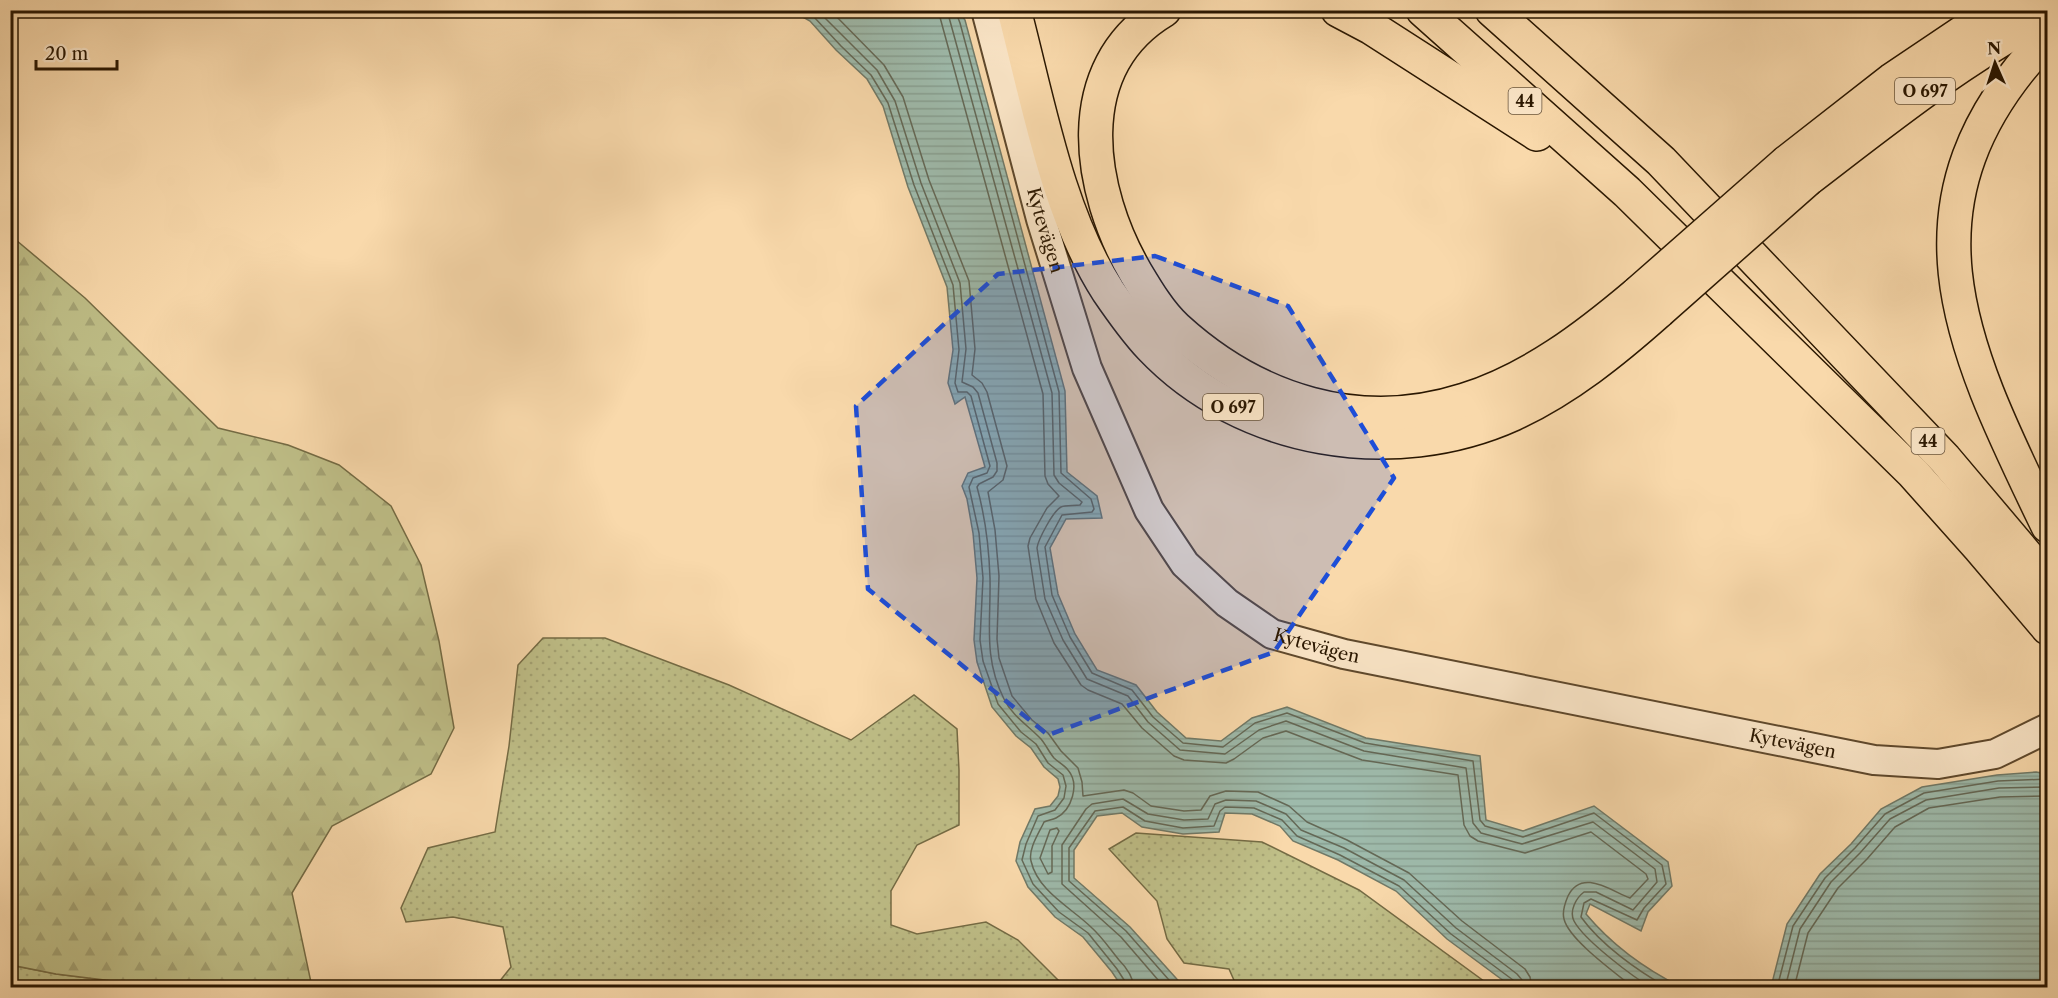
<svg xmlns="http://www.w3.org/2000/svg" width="2058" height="998" font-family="'Libre Caslon Text',serif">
  <defs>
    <pattern id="grass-dots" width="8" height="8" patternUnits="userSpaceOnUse" patternTransform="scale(1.5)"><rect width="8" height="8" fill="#bfbf88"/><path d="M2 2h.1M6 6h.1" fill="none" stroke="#a4a374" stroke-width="1.8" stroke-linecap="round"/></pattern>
    <pattern id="forest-firs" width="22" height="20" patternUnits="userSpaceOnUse" patternTransform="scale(1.5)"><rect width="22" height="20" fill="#bfbf88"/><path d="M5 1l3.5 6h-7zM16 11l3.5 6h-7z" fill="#a4a374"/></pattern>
    <pattern id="water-rules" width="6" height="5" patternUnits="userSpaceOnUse" patternTransform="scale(1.5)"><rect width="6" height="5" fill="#9ebaab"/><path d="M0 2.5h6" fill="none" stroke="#889f91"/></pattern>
  </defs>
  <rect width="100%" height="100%" fill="#f9d9ab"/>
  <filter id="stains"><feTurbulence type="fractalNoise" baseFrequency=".00333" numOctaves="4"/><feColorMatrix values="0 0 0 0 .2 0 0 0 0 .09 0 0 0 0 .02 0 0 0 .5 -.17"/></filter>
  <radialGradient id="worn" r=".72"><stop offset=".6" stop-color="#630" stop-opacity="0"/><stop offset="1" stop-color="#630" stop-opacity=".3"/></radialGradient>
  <g fill="url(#grass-dots)" stroke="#746b44" stroke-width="1.5">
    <polygon points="543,638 605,638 729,685 851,740 914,695 957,729 959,770 959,825 917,845 891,891 891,925 917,934 986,922 1018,940 1065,987 495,987 511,967 503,927 453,917 406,922 401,908 428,848 495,832 509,746 518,665"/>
    <polygon points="1136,833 1262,842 1359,890 1492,987 1237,987 1229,969 1184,963 1167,939 1157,901 1109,849"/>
    <polygon points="10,965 56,974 145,985 150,987 11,987"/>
  </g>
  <polygon fill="url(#forest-firs)" stroke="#746b44" stroke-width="1.5" points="10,235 85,298 218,428 288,445 339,465 391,506 421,565 439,641 454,728 431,774 332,826 292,893 312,987 150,987 145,985 56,974 11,965"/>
  <g fill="url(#water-rules)" stroke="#707967" stroke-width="1.5">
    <path d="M792,11H959L965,20L1065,391L1067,472L1097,496L1102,518L1066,519L1050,548L1058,594L1075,634L1097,670L1136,685L1157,712L1186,738L1221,741L1252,718L1287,707L1366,738L1480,756L1486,820L1523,831L1594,806L1668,862L1672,886L1648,912L1641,931L1590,904L1586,914C1612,945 1645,969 1681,987H1512L1447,939L1396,891L1338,860L1293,841L1280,826L1252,814L1225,813L1219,832L1183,834L1142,827L1122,813L1097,816L1074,850V878L1130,927L1184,987H1122L1112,972L1083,937L1055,917L1028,887L1016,861L1020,842L1035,809L1050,806L1058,796L1060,787L1058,779L1044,767L1031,748L1016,736L992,707L977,662L974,640L977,578L973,533L967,499L962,486L968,473L985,467L965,397L955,404L948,383L953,350L947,287L908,187L883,106L867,79L836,50L810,21Z"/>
    <polygon points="2036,772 2047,774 2047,987 1771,987 1787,924 1820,874 1851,844 1881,809 1922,787 1997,775"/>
  </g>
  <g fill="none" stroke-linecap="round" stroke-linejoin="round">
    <g stroke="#646856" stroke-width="1.5">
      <polyline points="803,10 814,17 841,46 871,75 888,103 914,185 953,285 959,350 955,383 958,392 967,392 971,396 990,466 987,473 973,478 969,487 979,533 983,578 980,640 983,661 998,704 1021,732 1036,744 1048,763 1063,775 1066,786 1064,798 1055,810 1038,816 1026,844 1022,860 1033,884 1059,912 1088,933 1117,969 1126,983 1126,988"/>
      <path d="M817,10L877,70L895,101L921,183L960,283L966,349L962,382L973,387L978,393L997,463V471L993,477L979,484L977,487C985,516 989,547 990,578C991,622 983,657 1004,699C1012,716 1029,726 1041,739C1046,745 1049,752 1054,758C1058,762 1064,765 1068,770C1080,784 1072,810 1056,818C1052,820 1048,820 1044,822C1039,833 1028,849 1031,861C1038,892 1072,908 1092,928C1102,937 1110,949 1119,960C1126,967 1133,977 1134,988"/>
      <polyline points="830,10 884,65 903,97 929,180 969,281 975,349 972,375 982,383 987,392 1007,466 1003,480 988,492 995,530 999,576 997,639 999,658 1012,696 1032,720 1048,733 1061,751 1078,768 1082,782 1083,796 1124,790 1133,793 1151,806 1184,811 1201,810 1210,796 1226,791 1258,792 1289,806 1307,822 1347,840 1409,873 1462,921 1525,969 1530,977 1532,988"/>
      <path d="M938,10L1043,394L1045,476L1048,484L1059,496L1047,508L1030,538L1028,546L1036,599L1054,643L1081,685L1088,690L1122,704L1142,728L1174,756L1184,760L1226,763L1234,759L1263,738L1286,731L1362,760L1458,775L1464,825L1470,836L1478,841L1525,853L1591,832L1646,874L1648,879L1630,898C1611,891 1582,868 1568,896C1565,903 1562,912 1564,919C1569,940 1617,974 1634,988"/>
      <path d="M947,10L1052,393L1054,475L1059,483L1082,502L1080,505C1074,506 1066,505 1061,507C1053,511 1038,540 1037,548L1045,599L1063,640L1087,679L1128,696L1148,722L1180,750L1225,754L1259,730L1286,721L1364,751L1466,768L1473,823L1481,833L1522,844L1593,822L1655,869L1657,882L1633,910L1596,892H1584C1576,898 1569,911 1574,921C1584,940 1633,977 1652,988"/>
      <path d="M955,10L960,23L1059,392L1061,473L1091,499L1094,509L1092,512L1062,515L1045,547L1052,595L1070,637L1092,673L1132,690L1153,717L1183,743L1223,747L1255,723L1287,713L1365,743L1473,761L1480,820L1485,826L1523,837L1594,813L1662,865L1666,884L1644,908L1637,920L1591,899L1584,903L1581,917C1601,945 1638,971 1668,988"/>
      <polygon points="1057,828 1059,831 1052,846 1052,872 1048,874 1040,858 1050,830"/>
      <polyline points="1165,988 1121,937 1062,884 1062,845 1086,809 1092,804 1123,799 1148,814 1184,820 1208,819 1215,804 1226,800 1256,801 1286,814 1301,830 1344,848 1404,880 1456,928 1517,974 1522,980 1523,988"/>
      <polyline points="1176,988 1126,931 1069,881 1069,848 1095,811 1123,807 1145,821 1183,828 1214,826 1220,811 1225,807 1254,808 1282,820 1297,836 1340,855 1399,886 1451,934 1513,980 1515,988"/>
      <polyline points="1777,988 1793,926 1825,878 1855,848 1885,814 1924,793 1998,781 2048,779"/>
      <polyline points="1785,988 1800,929 1831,882 1860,853 1890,819 1926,800 1999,788 2048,787"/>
      <polyline points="1794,988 1808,933 1838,888 1867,859 1895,827 1929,808 2000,797 2048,796"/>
    </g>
    <g stroke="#5e482c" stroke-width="32">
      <g id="street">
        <path id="s1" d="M986,10L1041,219L1087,368L1149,510L1185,564L1227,603L1272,634L1344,654L1874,760L1938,764L1995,754L2048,728"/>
      </g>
    </g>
    <g stroke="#2a1701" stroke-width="36">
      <g id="primary">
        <path d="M1014,10C1038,101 1057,212 1108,291C1121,310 1135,330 1151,347C1242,443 1394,468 1513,414C1567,389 1614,351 1659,311"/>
        <path d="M1164,10C1067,68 1088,191 1136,273C1148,293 1160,313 1176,328C1256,401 1359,434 1465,400C1531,379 1586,337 1638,293"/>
        <polyline points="1338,10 1372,28 1537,134"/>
        <polyline points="1423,10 1627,192 1913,473 1980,548 2048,628"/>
        <polyline points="1492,10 1661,161 1945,459 2048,581"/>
        <path d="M2048,37C1888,203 1962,348 2048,526"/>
        <polyline points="1787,162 1892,80 1996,10"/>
        <path d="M1808,179C1885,120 1962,58 2048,13"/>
      </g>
    </g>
    <use href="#street" stroke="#fbe6c8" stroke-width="28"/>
    <use href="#primary" stroke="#f9d9ab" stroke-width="33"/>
    <g stroke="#2a1701" stroke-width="36" stroke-linecap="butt">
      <g id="primary-bridge">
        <polyline points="1638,293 1787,162"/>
        <polyline points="1659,311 1808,179"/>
      </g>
    </g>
    <use href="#primary-bridge" stroke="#f9d9ab" stroke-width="33"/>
  </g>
  <path fill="#1d4ed8" fill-opacity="0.2" stroke="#1d4ed8" stroke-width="4.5" stroke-dasharray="12 8" stroke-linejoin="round" d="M1155,256L1288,306L1394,478L1274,652L1048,735L868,589L856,406L998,274Z"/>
  <g text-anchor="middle" stroke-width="4.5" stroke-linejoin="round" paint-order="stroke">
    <g fill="#fbe6c8" stroke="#69553d" stroke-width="1.5">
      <rect x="1895" y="78" width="60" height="26" rx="4.5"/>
      <rect x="1508.5" y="88" width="33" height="26" rx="4.5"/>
      <rect x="1203" y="394" width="60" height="26" rx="4.5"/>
      <rect x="1911.5" y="428" width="33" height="26" rx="4.5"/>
    </g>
    <g font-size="16" font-weight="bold" fill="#2a1701">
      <text x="1925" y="97">O 697</text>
      <text x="1525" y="107">44</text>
      <text x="1233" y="413">O 697</text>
      <text x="1928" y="447">44</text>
    </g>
    <g font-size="18" fill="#2a1701" stroke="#fbe6c8">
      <text dy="6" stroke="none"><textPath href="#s1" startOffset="228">Kytevägen</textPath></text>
      <text dy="6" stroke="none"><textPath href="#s1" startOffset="750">Kytevägen</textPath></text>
      <text dy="6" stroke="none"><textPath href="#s1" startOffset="1236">Kytevägen</textPath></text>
    </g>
  </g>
  <rect width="2058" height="998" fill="none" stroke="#f9d9ab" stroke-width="36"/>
  <rect x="12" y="12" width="2034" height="974" fill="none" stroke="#2a1701" stroke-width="3"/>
  <rect x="18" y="18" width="2022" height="962" fill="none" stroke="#2a1701" stroke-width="1.5"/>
  <g transform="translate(1995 63) rotate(357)" stroke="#fbe6c8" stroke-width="4.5" paint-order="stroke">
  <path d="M0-4.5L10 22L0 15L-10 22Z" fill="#2a1701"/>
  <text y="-9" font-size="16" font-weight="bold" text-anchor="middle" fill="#2a1701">N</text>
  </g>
  <path d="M36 60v9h81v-9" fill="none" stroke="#2a1701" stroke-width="3"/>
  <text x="45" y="60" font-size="18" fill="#2a1701" stroke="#fbe6c8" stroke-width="4.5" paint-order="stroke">20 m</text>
  <rect width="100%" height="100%" filter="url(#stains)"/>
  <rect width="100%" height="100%" fill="url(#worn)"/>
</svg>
